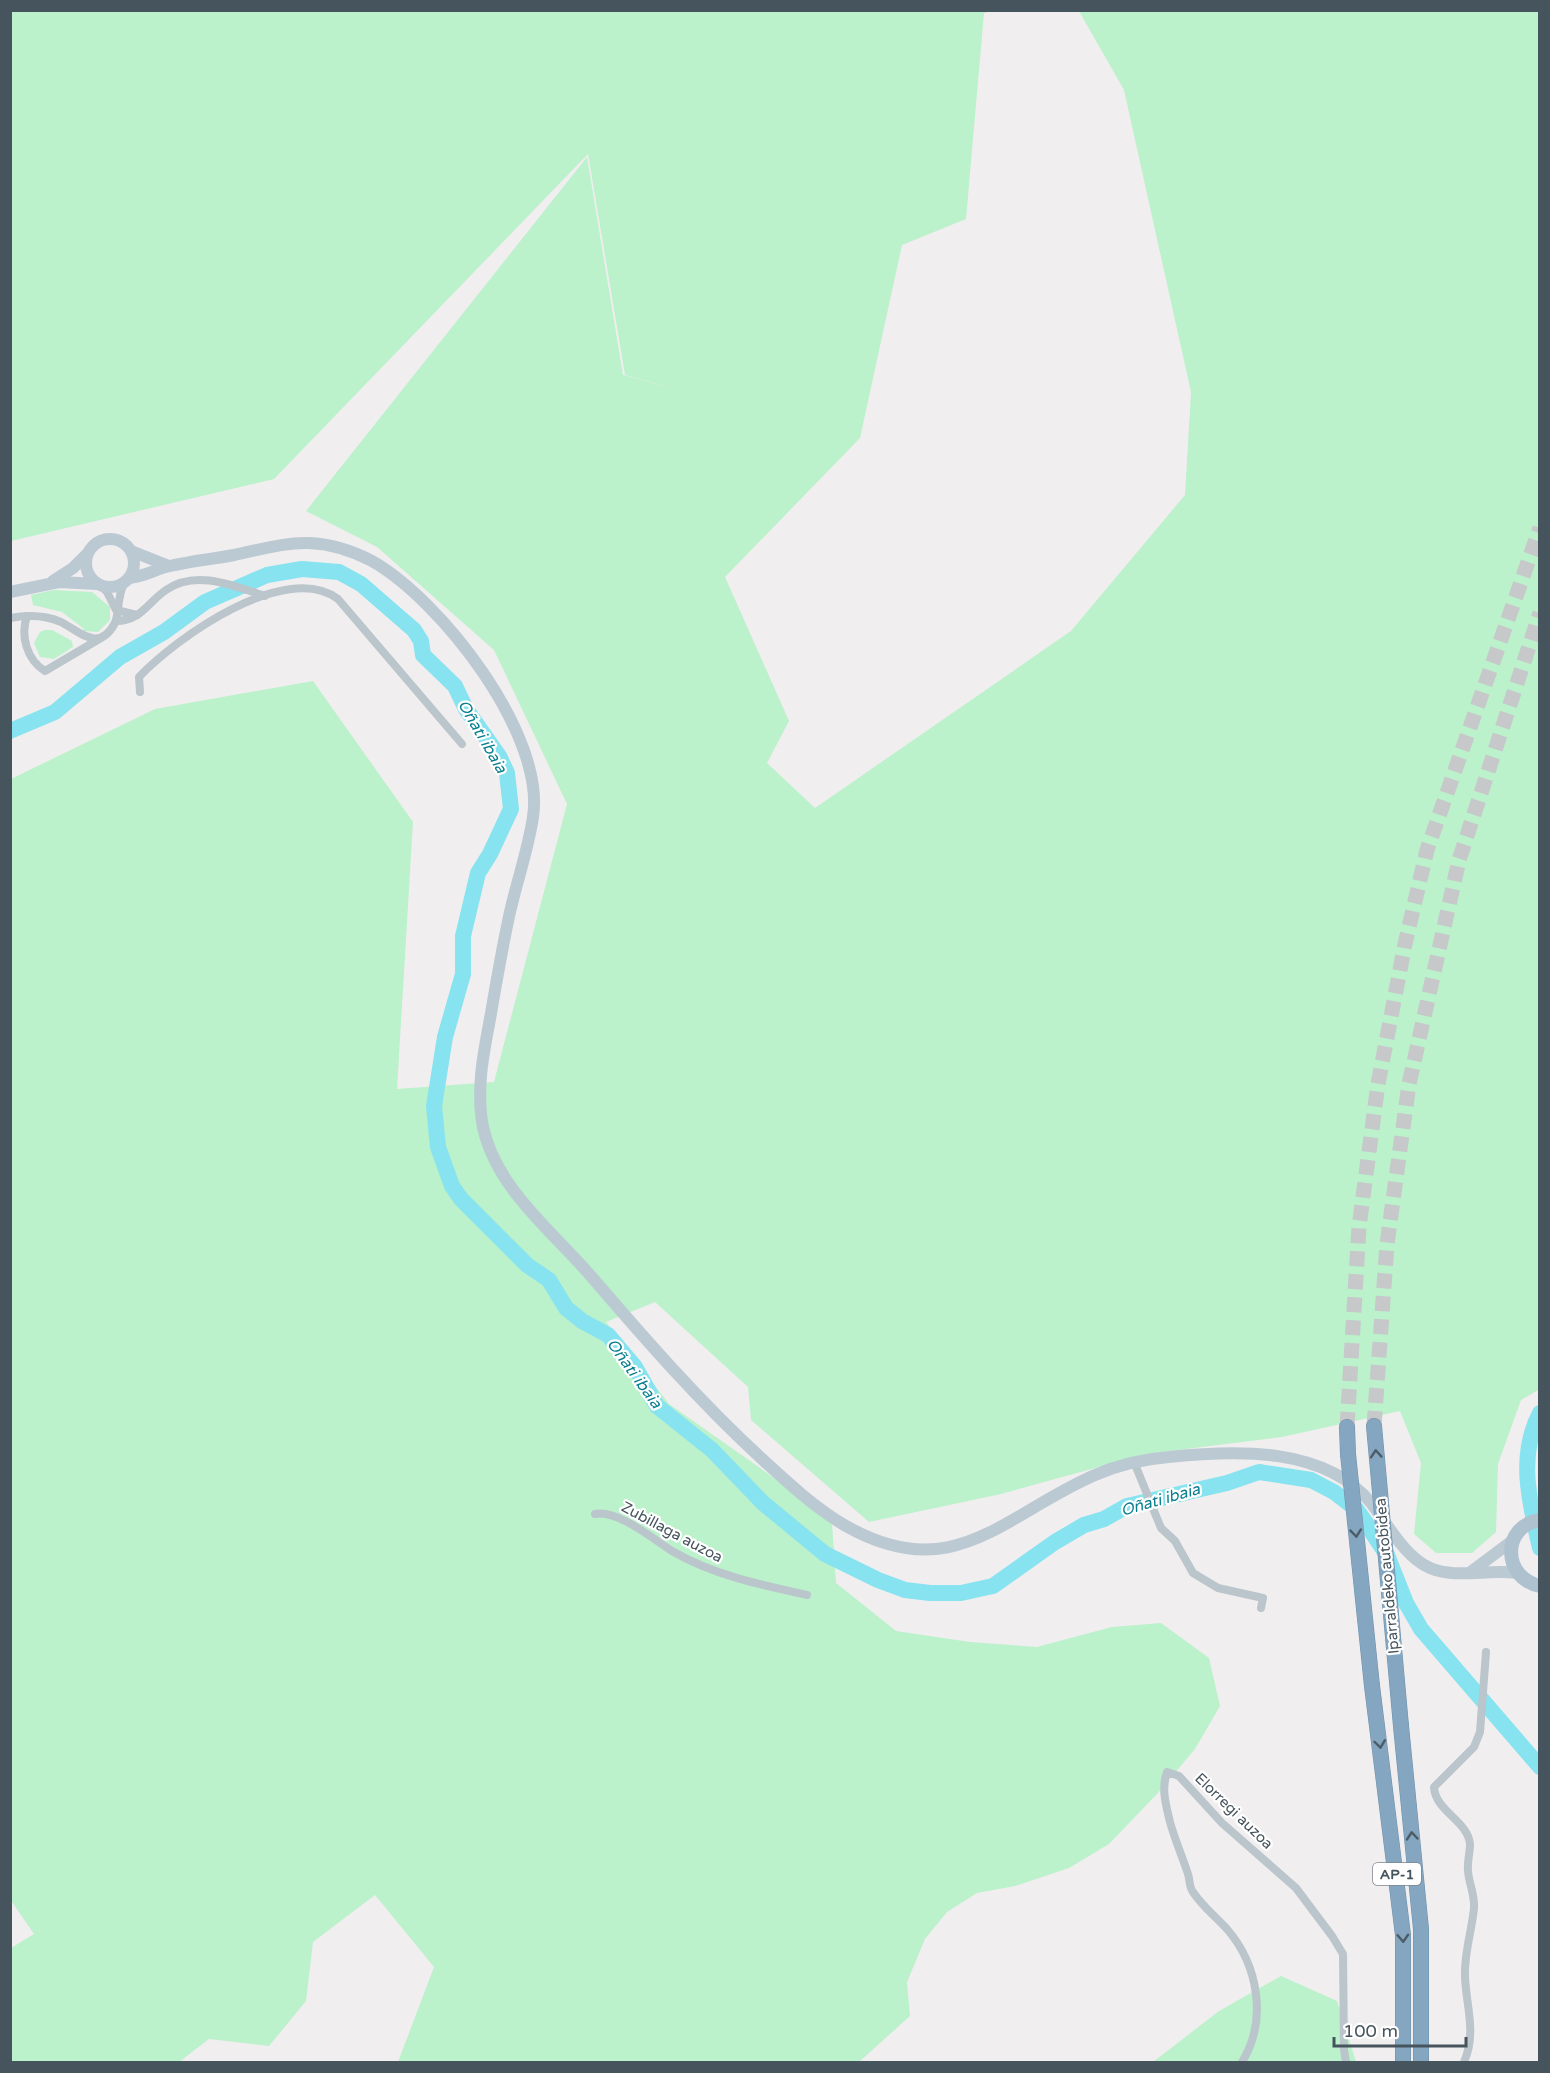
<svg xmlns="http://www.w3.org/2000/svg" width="1550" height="2073" font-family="'Varela Round',sans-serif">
  <rect width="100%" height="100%" fill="#f1eeef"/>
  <g fill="#bbf1cb">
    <polygon points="11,11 993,11 984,13 966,219 902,245 860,438 725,577 789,721 767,763 815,808 1071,631 1185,495 1191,392 1124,90 1079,11 1539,11 1540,1389 1521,1400 1498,1464 1496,1532 1472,1553 1436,1553 1414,1534 1421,1463 1400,1411 1282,1437 1146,1454 1001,1494 869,1522 751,1420 748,1387 655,1302 606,1322 669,1404 777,1480 832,1523 836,1583 896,1631 970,1642 1037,1647 1112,1627 1161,1623 1209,1658 1220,1706 1195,1749 1157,1794 1109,1844 1069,1868 1015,1886 977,1893 947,1912 925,1939 907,1982 910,2016 859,2062 398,2062 434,1967 375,1895 313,1942 306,2001 269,2046 209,2039 179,2062 11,2062 11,1948 34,1934 10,1899 11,779 155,709 313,681 413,822 397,1089 494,1082 567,804 494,650 377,547 306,511 587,157 623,375 687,392 625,375 588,154 274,479 11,541"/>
    <polygon points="54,590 92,592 110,607 110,620 98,632 83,631 84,629 62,612 33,605 31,595"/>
    <polygon points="45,630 52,630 72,641 73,647 54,659 40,657 34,643 40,632"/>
    <polygon points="1281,1976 1337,2001 1356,2062 1153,2062 1219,2011"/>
  </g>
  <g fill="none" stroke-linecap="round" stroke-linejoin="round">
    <g stroke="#86e3ef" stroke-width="16">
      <polyline points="10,731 55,712 120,657 164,632 205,602 267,575 302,569 339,572 361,584 414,630 421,641 423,655 455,686 466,709 499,756 507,773 511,809 490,854 478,873 463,936 463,974 445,1037 434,1106 438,1147 452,1186 461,1199 527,1265 549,1280 566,1308 582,1321 608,1335 635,1367 657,1406 712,1450 763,1503 825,1554 878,1580 905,1590 930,1593 961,1593 993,1586 1055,1542 1084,1525 1104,1519 1127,1506 1227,1483 1259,1472 1311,1480 1334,1492 1356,1509 1366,1523 1387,1555 1406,1603 1421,1629 1540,1767"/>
      <path d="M1540,1413C1517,1456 1530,1504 1540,1548"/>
    </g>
    <g stroke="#c6c8ca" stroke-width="15" stroke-dasharray="15 8" stroke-linecap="butt">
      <polyline points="1374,1426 1387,1244 1409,1084 1459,860 1540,613"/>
      <polyline points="1347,1427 1359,1227 1378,1084 1405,944 1427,850 1540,528"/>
    </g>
    <g stroke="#6f91ab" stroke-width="16">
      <g id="highway">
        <polyline points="1374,1426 1379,1481"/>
        <polyline points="1347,1427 1348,1454"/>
        <polyline points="1372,1686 1403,1935 1403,2062"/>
        <polyline points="1401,1726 1421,1929 1421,2062"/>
      </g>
    </g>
    <g stroke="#bac5cc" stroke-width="8">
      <polyline points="101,586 107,592 116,610 137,615"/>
      <path d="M27,616C20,636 27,660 45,671L101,638"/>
      <path d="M10,618C27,615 45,615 61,622C80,632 99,653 115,623C119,614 117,598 124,583"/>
      <path d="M116,621C141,621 148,602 166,590C196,569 234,586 265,596"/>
      <path d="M140,692L139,677C176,638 285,560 338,599L462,744"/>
      <polyline points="1134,1462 1161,1528 1175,1541 1193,1573 1218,1588 1263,1598 1261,1608"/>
      <path d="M595,1514C618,1510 652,1538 672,1551C713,1575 761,1585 807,1595"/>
      <path d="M1242,2062C1268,2020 1258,1965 1227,1929C1215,1916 1202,1906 1193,1892C1189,1887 1190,1880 1188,1874C1182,1856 1175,1840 1170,1822C1166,1805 1161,1789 1167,1772L1179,1776L1222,1823L1296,1888L1332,1936L1343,1954L1344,2050L1346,2062"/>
      <path d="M1464,2062C1477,2032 1466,2007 1465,1976C1464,1953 1472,1930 1474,1908C1475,1895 1469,1884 1468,1871C1467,1862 1470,1853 1470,1844C1468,1821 1435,1811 1434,1787L1474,1747L1480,1732L1486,1652"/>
    </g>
    <g stroke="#bbc9d3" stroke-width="12">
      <circle cx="110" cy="563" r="24"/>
      <polyline points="131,551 169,566"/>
      <path d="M129,578C144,577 156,569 170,566C191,561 213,559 234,555C259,550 285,542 309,543C331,544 353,551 372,561C441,600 546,735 533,817C528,850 517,881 510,912C502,948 496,984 490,1019C483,1055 476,1091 483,1127C496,1188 552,1231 590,1275C645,1339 699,1401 761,1458C787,1482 815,1508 846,1526C954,1587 1003,1515 1095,1475C1118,1465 1144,1459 1169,1457C1236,1450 1325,1446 1372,1504C1388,1525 1405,1557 1430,1568C1455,1579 1489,1569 1516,1573"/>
      <polyline points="53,581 73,568 88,553"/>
      <polyline points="10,592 59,582 97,584"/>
      <polyline points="1472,1571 1512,1541"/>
    </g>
    <path stroke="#adc1cf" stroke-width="14" d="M1540,1520C1501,1526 1502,1578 1540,1586"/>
    <use href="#highway" stroke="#84a6c0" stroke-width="15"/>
    <g stroke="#6f91ab" stroke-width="16" stroke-linecap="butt">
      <g id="highway-bridge">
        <polyline points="1348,1454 1372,1686"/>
        <polyline points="1379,1481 1401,1726"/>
      </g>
    </g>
    <use href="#highway-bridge" stroke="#84a6c0" stroke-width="15"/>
  </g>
  <defs><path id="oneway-chevron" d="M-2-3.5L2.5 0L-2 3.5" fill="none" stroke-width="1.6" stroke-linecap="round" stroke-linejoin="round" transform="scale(1.5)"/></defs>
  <g stroke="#4c5c67">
    <use href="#oneway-chevron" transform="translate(1376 1454) rotate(-94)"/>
    <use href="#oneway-chevron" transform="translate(1356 1533) rotate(84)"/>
    <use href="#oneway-chevron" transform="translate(1380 1744) rotate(82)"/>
    <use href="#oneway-chevron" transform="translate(1412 1836) rotate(-95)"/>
    <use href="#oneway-chevron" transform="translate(1403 1938) rotate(87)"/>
  </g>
  <g text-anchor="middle" stroke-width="4.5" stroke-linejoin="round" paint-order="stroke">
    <rect fill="#fff" stroke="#7e878e" stroke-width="1.5" x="1373" y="1863" width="48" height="22" rx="4.5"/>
    <g font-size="14" font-weight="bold" fill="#46545d">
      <text x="1397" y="1879">AP-1</text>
    </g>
    <g font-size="15" fill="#46545d" stroke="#fff">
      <text transform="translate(672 1532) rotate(28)" y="5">Zubillaga auzoa</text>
      <text transform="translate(1387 1576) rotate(-95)" y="5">Iparraldeko autobidea</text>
      <text transform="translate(1234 1811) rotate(44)" y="5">Elorregi auzoa</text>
    </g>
    <g font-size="16" font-style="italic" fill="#097f8f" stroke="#fff">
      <text transform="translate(483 736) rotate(60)" y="6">Oñati ibaia</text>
      <text transform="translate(635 1373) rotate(54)" y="6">Oñati ibaia</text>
      <text transform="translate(1160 1499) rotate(-16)" y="6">Oñati ibaia</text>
    </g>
  </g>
  <rect width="1550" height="2073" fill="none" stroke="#46545d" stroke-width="24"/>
  <path d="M1334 2037v9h132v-9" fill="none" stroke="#46545d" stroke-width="3"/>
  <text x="1343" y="2037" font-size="18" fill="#46545d" stroke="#ffffff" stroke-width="4.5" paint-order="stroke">100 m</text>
</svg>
